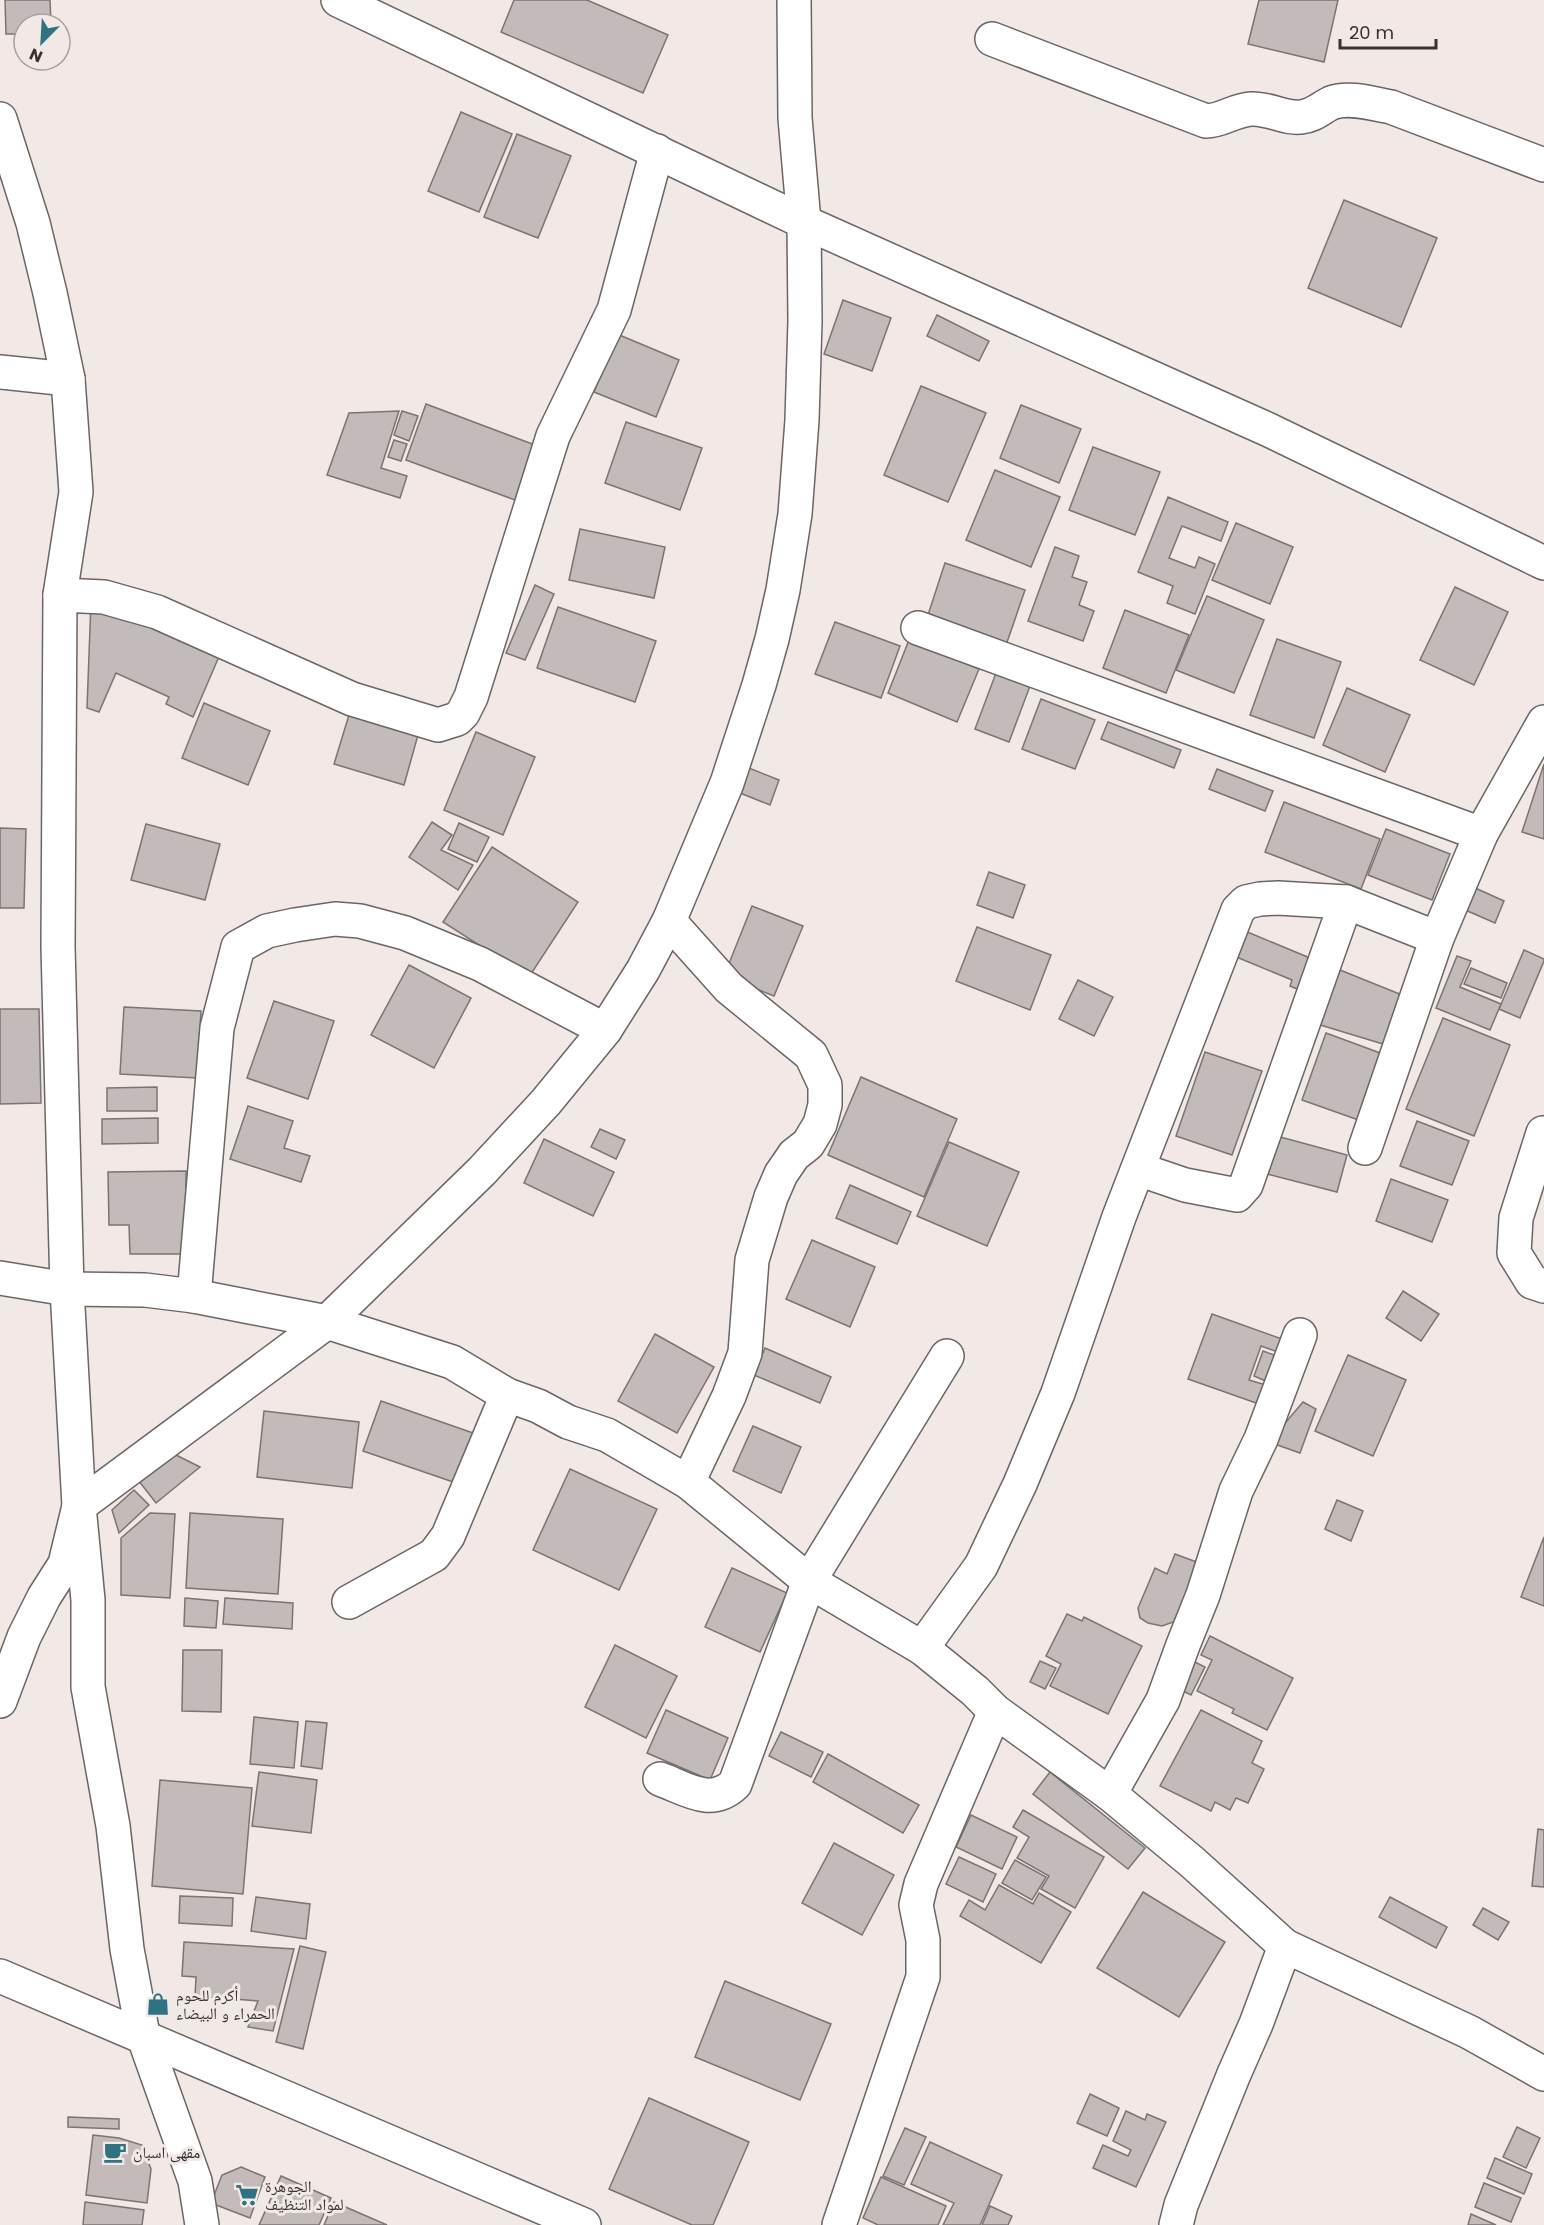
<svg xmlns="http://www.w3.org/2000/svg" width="1544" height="2225" font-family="Poppins,'Noto Naskh Arabic',sans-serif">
  <rect width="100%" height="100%" fill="#f2e9e7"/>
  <g fill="#c3bbb9" stroke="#7c7472" stroke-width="1.5">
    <polygon points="5,0 50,0 51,24 24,24 24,52 16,52 15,34 6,34"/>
    <polygon points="514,0 587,0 668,35 643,93 501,32"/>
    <polygon points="1259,0 1338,0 1324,62 1248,44"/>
    <polygon points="461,112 512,134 479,212 428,191"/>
    <polygon points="517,134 571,156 538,238 484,217"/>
    <polygon points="1344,200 1437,238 1401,327 1308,288"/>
    <polygon points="843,300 891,318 872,371 824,354"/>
    <polygon points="937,315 989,341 979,361 927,336"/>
    <polygon points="617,334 679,360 656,417 594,392"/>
    <polygon points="921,386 986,413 948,502 884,475"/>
    <polygon points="426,404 535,445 515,500 406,460"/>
    <polygon points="1021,405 1081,429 1059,483 1000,458"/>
    <polygon points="399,411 381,468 407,476 400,498 327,475 349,413"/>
    <polygon points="402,411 418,416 409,441 394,435"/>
    <polygon points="626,422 702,448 680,510 605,483"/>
    <polygon points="394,440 407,444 401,461 388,457"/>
    <polygon points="1093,447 1160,472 1135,535 1069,510"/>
    <polygon points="995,470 1060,497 1031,567 966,540"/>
    <polygon points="1168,497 1228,522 1221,541 1182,526 1169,558 1195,568 1199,557 1215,564 1195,614 1167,603 1173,586 1138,572"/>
    <polygon points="1236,523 1293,547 1270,604 1212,580"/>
    <polygon points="580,529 665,547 654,598 569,580"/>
    <polygon points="1055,547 1079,556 1072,577 1087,582 1079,605 1094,611 1083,641 1028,621"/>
    <polygon points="945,563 1025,590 1004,651 925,624"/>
    <polygon points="535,585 554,594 525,660 506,653"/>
    <polygon points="1455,587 1508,612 1474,685 1420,660"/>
    <polygon points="1207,596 1264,620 1234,693 1176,670"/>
    <polygon points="91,601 221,652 193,717 166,704 169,697 116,673 99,712 87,708"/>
    <polygon points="558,607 656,641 635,702 537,668"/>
    <polygon points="1125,610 1189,635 1166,693 1103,668"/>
    <polygon points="835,622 900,646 881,698 815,674"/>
    <polygon points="1277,639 1341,662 1314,738 1250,715"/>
    <polygon points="909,640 979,669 957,722 888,693"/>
    <polygon points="996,673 1030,686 1009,742 975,729"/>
    <polygon points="1347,688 1410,715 1385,772 1323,745"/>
    <polygon points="1041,699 1095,720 1075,769 1022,749"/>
    <polygon points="204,703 270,731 248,785 182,758"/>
    <polygon points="349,715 418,735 404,785 334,764"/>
    <polygon points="1108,722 1181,750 1174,768 1101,739"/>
    <polygon points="476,732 535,757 503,835 444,810"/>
    <polygon points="739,764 779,780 770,805 730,789"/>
    <polygon points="1544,764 1544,839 1522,832"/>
    <polygon points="1217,769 1273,791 1265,811 1209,789"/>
    <polygon points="1284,802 1380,839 1361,889 1265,852"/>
    <polygon points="432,822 452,835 441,850 473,865 458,890 409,857"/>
    <polygon points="459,823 489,837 477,862 448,849"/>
    <polygon points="146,824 220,844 205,900 131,880"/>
    <polygon points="0,828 26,829 24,908 0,908"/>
    <polygon points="1386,829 1450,854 1432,900 1368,875"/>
    <polygon points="492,847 578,902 529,977 443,922"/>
    <polygon points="989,872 1025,885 1013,918 977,905"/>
    <polygon points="1473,887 1504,901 1495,923 1463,909"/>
    <polygon points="752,906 803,926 774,996 724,976"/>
    <polygon points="977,927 1051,955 1030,1010 956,981"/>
    <polygon points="1245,931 1322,963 1309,994 1290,986 1292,980 1234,956"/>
    <polygon points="1524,950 1544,959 1544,961 1520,1018 1499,1009"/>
    <polygon points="1457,956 1471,961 1460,987 1501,1004 1490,1030 1436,1008"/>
    <polygon points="409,965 471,998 434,1068 371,1035"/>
    <polygon points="1471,968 1507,983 1501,998 1464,984"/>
    <polygon points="1340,970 1412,999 1393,1047 1317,1024"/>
    <polygon points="1078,980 1113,997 1094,1036 1059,1019"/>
    <polygon points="274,1001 334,1021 308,1099 247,1078"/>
    <polygon points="124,1007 201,1011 197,1078 120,1074"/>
    <polygon points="0,1009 39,1009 41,1103 0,1104"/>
    <polygon points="1443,1018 1510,1045 1474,1136 1406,1109"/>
    <polygon points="1326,1033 1391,1057 1367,1123 1302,1100"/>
    <polygon points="1205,1052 1262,1071 1232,1155 1176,1136"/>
    <polygon points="861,1077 957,1119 924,1197 828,1155"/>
    <polygon points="157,1087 157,1111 107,1111 107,1088"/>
    <polygon points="248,1106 293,1121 284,1148 310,1156 301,1182 230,1159"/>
    <polygon points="158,1118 158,1143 102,1144 102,1119"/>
    <polygon points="1417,1121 1469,1141 1452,1185 1400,1166"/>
    <polygon points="600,1129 625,1140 616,1159 591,1147"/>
    <polygon points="1273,1135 1347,1155 1337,1192 1263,1173"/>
    <polygon points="544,1139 614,1172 593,1216 524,1183"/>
    <polygon points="949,1142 1019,1172 987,1246 917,1216"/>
    <polygon points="186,1171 186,1202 193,1254 130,1254 129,1225 109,1225 108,1172"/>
    <polygon points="1391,1179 1448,1200 1432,1242 1376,1221"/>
    <polygon points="850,1185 911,1212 897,1244 836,1218"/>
    <polygon points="812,1240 875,1267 850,1327 786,1299"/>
    <polygon points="1403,1291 1439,1314 1421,1341 1386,1318"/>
    <polygon points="1212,1314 1282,1339 1278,1352 1261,1346 1249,1380 1266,1385 1259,1404 1188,1379"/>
    <polygon points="655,1334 714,1367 677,1433 618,1401"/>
    <polygon points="765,1348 831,1377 820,1403 754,1375"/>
    <polygon points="1263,1351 1277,1356 1268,1382 1254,1376"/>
    <polygon points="1348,1355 1406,1380 1373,1456 1315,1431"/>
    <polygon points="381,1401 476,1434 459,1484 363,1451"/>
    <polygon points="1303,1402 1316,1409 1300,1453 1269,1442"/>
    <polygon points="264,1411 359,1422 352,1488 257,1477"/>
    <polygon points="753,1426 801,1447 781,1493 733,1471"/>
    <polygon points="166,1450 200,1467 156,1503 135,1476"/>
    <polygon points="570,1469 657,1509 619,1590 533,1550"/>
    <polygon points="134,1490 149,1505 119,1533 112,1510"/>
    <polygon points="1337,1500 1363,1511 1351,1541 1325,1529"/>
    <polygon points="150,1513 175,1514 170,1598 121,1595 121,1538"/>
    <polygon points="190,1513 283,1519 278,1594 186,1588"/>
    <polygon points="1544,1537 1544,1606 1521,1597"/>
    <polygon points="1175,1554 1202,1564 1179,1620 1162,1626 1148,1623 1140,1618 1138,1608 1155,1568 1167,1574"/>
    <polygon points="732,1568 787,1593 760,1652 705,1627"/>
    <polygon points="185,1598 218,1601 216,1628 184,1626"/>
    <polygon points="225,1598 293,1603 292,1629 223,1624"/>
    <polygon points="1067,1614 1082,1621 1084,1617 1142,1646 1108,1714 1050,1686 1061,1664 1046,1656"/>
    <polygon points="1210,1636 1293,1678 1267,1730 1232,1713 1234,1709 1197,1691 1212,1660 1201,1655"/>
    <polygon points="615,1645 677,1676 646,1738 585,1707"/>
    <polygon points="183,1650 222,1650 221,1712 182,1711"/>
    <polygon points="1040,1661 1056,1668 1045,1689 1030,1682"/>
    <polygon points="1195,1662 1205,1667 1191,1695 1181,1690"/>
    <polygon points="666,1710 728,1738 710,1780 647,1753"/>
    <polygon points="1201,1710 1262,1741 1252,1763 1264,1769 1248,1803 1236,1798 1230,1810 1215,1802 1211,1811 1160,1786"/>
    <polygon points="254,1717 298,1722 294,1768 250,1764"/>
    <polygon points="306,1721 327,1723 322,1769 301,1766"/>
    <polygon points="781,1732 823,1752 811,1777 769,1756"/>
    <polygon points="828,1754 919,1805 903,1833 813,1782"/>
    <polygon points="259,1772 317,1780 311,1833 252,1826"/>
    <polygon points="1050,1772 1145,1848 1128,1869 1033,1794"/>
    <polygon points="160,1780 252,1788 243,1894 152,1886"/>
    <polygon points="1023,1810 1104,1857 1075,1908 1041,1889 1049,1876 1017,1858 1029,1837 1013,1827"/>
    <polygon points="971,1815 1017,1837 1002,1869 956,1847"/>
    <polygon points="1538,1829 1544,1830 1544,1887 1532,1886"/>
    <polygon points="834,1843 894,1875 862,1935 802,1903"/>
    <polygon points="959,1857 996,1874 983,1902 946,1884"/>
    <polygon points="1015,1860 1046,1877 1032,1900 1002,1883"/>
    <polygon points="999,1885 1033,1904 1039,1893 1071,1912 1041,1963 960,1916 969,1900 985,1910"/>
    <polygon points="1143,1892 1225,1942 1179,2017 1097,1968"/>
    <polygon points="180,1896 233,1898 232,1926 179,1923"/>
    <polygon points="256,1897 310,1904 306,1939 251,1931"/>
    <polygon points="1390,1897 1447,1927 1436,1948 1379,1917"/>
    <polygon points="1483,1908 1509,1922 1498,1940 1473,1925"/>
    <polygon points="184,1942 294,1949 273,2031 248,2027 258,2001 195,1996 196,1977 182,1976"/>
    <polygon points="300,1946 326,1952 303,2049 276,2042"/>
    <polygon points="725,1981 831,2024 800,2100 695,2057"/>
    <polygon points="1090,2094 1119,2108 1107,2136 1077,2123"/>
    <polygon points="649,2098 749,2142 713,2225 692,2225 609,2189"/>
    <polygon points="1126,2111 1145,2120 1147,2114 1166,2122 1136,2187 1093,2168 1103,2145 1128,2156 1131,2150 1113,2141"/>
    <polygon points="68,2117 119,2119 119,2129 68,2127"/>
    <polygon points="1517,2127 1540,2138 1526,2168 1503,2157"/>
    <polygon points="905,2128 926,2137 904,2185 883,2176"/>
    <polygon points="93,2135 119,2138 142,2145 151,2169 147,2203 86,2195"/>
    <polygon points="930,2142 1002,2175 980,2225 943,2225 954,2203 911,2184"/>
    <polygon points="1495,2158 1532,2174 1524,2194 1487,2178"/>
    <polygon points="241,2167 265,2177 250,2218 211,2203 222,2175"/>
    <polygon points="281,2176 331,2198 319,2225 259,2225"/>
    <polygon points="881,2177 946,2206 938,2225 878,2225 863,2218"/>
    <polygon points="1484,2183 1521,2198 1511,2222 1475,2207"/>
    <polygon points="85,2202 144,2210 142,2225 83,2225"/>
    <polygon points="334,2202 387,2225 324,2225"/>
    <polygon points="990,2206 1012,2216 1008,2225 982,2225"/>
    <polygon points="1471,2214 1496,2225 1468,2225"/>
  </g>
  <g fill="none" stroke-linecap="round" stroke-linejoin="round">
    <g stroke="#6c6563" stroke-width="36">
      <g id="minor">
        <polyline points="338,0 804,222 1269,430 1544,563"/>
        <path d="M992,39L1206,121C1222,121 1234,110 1251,109C1269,108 1285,119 1301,117C1313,116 1321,108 1331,103C1348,96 1374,104 1391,107L1544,165"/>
        <polyline points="0,119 33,223 50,293 68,379 76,492 60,595 58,947 67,1289 79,1506 88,1600 88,1687 113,1826 127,1949 143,2035 195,2181 202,2225"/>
        <polyline points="0,372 68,379"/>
        <polyline points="60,595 104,597 157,612 352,699 438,725 457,719 463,713 471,697 553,436 614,310 657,151"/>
        <polyline points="918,628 1481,834"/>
        <polyline points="669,921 729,988 811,1055 825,1085 825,1105 820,1124 808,1144 794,1155 781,1174 771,1197 752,1260 745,1353 729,1396 688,1482"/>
        <polyline points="1543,1133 1516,1218 1514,1253 1532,1282 1544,1286"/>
        <polyline points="1365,1148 1437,938 1481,834 1544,722"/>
        <polyline points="1138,1169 1185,1185 1237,1195 1246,1185 1346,902"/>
        <polyline points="0,1278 67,1289 145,1290 194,1296 327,1322 452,1362 507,1395 538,1406 568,1422 607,1435 688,1482 809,1581 922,1648 975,1691 995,1711 1110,1794 1192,1862 1285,1946 1469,2032 1544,2074"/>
        <polyline points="194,1296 217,1028 238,947 267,931 295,925 335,919 360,921 405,933 480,964 605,1030"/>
        <polyline points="349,1602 434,1555 448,1536 507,1395"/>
        <polyline points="922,1648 981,1566 1020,1484 1058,1393 1119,1217 1238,910 1246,902 1260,899 1278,898 1346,902 1437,938"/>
        <polyline points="0,1701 24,1637 44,1597 65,1564 79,1506 327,1322 482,1171 546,1102 605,1030 643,970 669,921 727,783 759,685 772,639 783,590 795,514 802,420 805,321 804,222 795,118 794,0"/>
        <path d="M660,1779C687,1789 711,1807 735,1784L809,1581L947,1356"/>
        <polyline points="1110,1794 1163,1700 1183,1645 1203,1595 1236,1491 1261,1439 1300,1335"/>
        <polyline points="0,1976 584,2225"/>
        <polyline points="839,2225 923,1977 923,1940 916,1905 921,1884 995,1711"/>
        <polyline points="1176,2225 1181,2205 1234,2074 1256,2024 1285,1946"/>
      </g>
    </g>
    <use href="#minor" stroke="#fff" stroke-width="33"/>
  </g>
  <defs>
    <g id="shop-bare" transform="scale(1.8)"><path d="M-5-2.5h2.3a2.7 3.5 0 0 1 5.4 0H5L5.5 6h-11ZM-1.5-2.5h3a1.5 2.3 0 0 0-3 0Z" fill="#2f7383" stroke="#f2e9e7" stroke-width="2.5" paint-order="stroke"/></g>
    <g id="cafe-bare" transform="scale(1.8)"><path d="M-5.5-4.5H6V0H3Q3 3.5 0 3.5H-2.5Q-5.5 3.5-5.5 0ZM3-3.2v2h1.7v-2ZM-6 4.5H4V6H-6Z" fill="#2f7383" stroke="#f2e9e7" stroke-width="2.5" paint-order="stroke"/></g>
    <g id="supermarket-bare" transform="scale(1.8)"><path d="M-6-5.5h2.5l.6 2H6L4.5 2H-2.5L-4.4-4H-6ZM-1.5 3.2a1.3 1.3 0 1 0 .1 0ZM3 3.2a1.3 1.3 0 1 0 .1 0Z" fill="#2f7383" stroke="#f2e9e7" stroke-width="2.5" paint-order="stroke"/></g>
  </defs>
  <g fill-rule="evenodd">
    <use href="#shop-bare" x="158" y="2004"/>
    <use href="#cafe-bare" x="115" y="2152"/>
    <use href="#supermarket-bare" x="247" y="2195"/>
  </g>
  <g text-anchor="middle" stroke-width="6" stroke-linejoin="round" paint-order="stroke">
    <g font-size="16" fill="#353231" stroke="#f2e9e7" text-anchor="start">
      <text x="176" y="2001">أكرم للحوم<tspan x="176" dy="18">الحمراء و البيضاء</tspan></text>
      <text x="133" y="2158">مقهى اسبان</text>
      <text x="265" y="2192">الجوهرة<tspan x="265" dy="18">لمواد التنظيف</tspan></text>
    </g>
  </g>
  <g transform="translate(42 42) rotate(204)"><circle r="28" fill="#f2e9e7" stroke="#a6a09e" stroke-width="1.5"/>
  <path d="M0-4.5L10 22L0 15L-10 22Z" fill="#2f7383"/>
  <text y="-9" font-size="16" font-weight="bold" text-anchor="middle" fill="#353231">N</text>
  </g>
  <path d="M1340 39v9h96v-9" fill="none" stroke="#353231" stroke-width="3"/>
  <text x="1349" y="39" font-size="18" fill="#353231" stroke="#f2e9e7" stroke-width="4.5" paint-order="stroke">20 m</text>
</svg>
